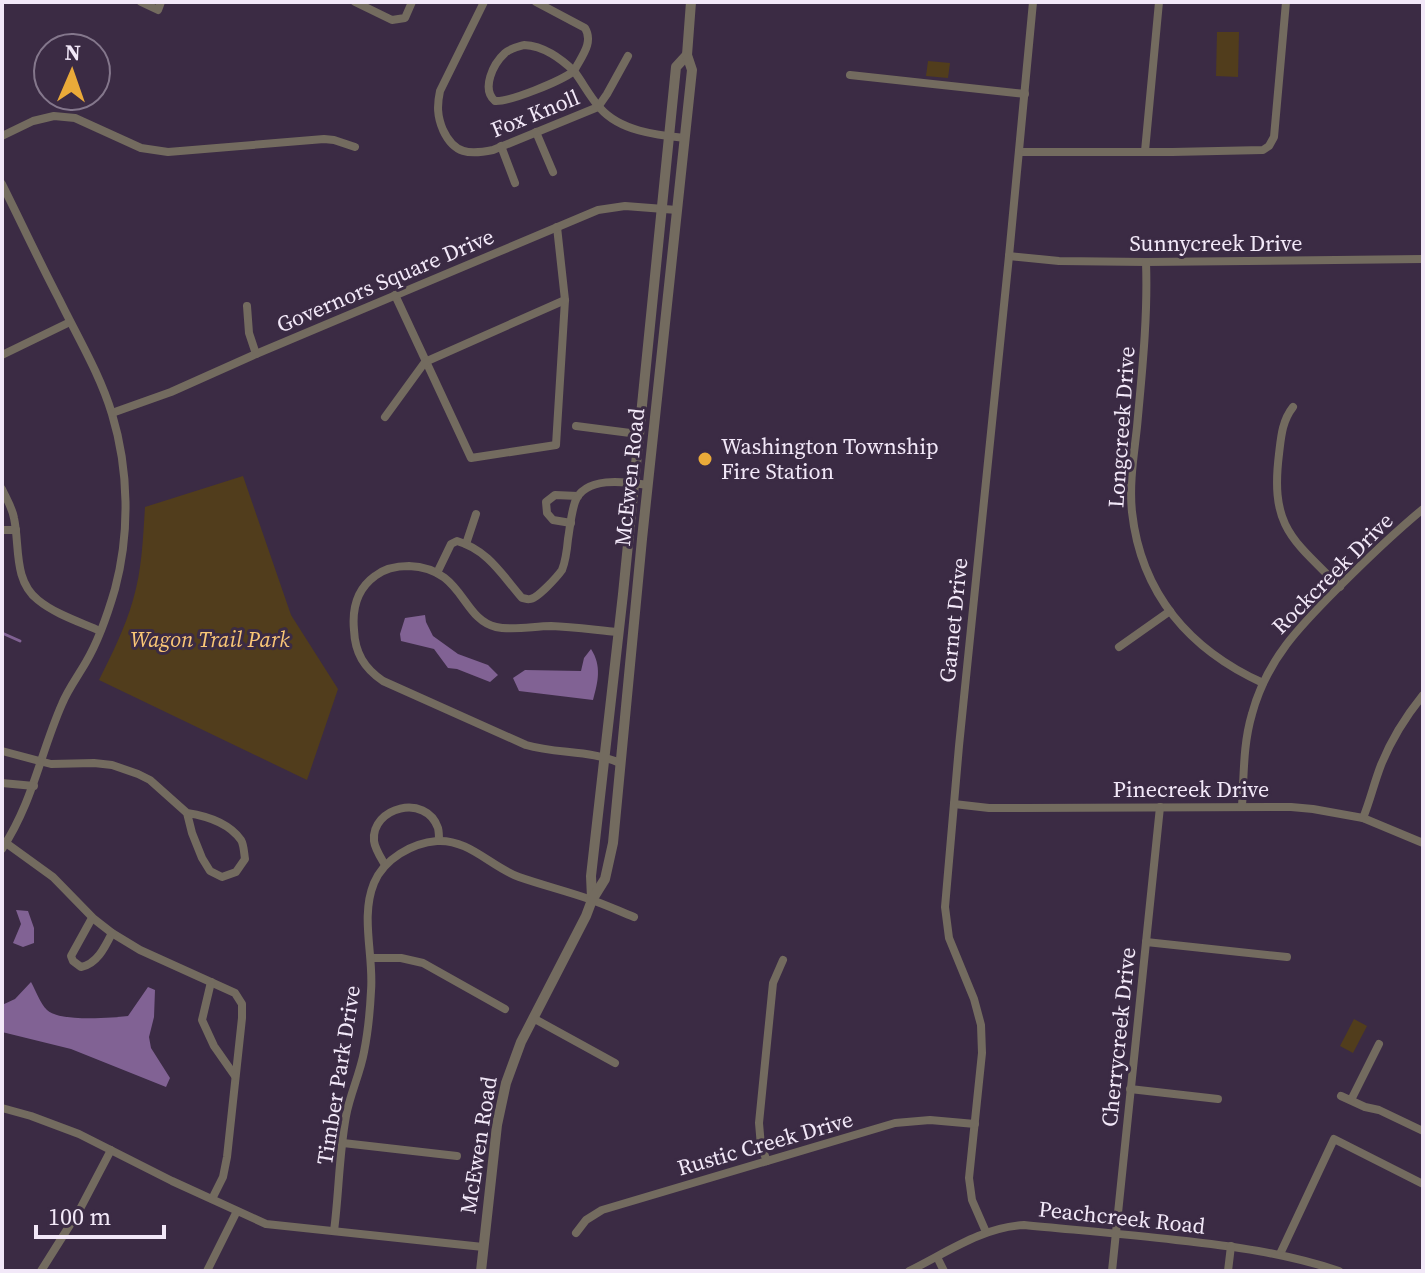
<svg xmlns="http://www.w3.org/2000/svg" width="1425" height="1273" font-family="'Source Serif 4',serif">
  <rect width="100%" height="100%" fill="#3b2b44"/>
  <g fill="#513d1c">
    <polygon points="1217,32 1239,32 1238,77 1216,76"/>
    <polygon points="928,61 950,63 948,78 926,76"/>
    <path d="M243,476L291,615L338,689L307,780L99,680C112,654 125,628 133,600C142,570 143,538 145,507Z"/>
    <polygon points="1354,1019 1367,1026 1353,1053 1340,1046"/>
  </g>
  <g fill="#816294">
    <polygon points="425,615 426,622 433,636 458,654 488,665 498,675 490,682 457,669 448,668 434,649 401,641 400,634 405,618"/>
    <path d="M591,649C602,666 598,682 593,700L519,691L513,678L525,670L581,671L584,658Z"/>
    <polygon points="16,910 28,911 34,928 34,943 23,947 13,943 21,924"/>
    <path d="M31,982C36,991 40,1003 47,1010C59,1022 111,1018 128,1016L148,987L155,990L154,1017L149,1037L151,1048L170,1078L166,1087L71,1049L2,1032V1005L15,999Z"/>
  </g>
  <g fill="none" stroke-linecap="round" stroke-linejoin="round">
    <polyline stroke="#816294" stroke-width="3" points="2,633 20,641"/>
    <g stroke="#736b5f" stroke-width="8">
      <polyline points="141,2 158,10 161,2"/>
      <polyline points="355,2 392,20 405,18 412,2"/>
      <path d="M484,2L440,91C437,105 437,116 443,130C454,154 469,155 493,150L598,107L607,94L628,56"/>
      <path d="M536,2L585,28C594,43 581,57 574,71C583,83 590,97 600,108C620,131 656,135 685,138"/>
      <path d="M524,45C544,46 560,58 574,71C561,81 510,102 495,101C481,89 493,64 505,53C511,48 517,47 524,45Z"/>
      <polyline points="850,75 1025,94"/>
      <polyline points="536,132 553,172"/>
      <polyline points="2,136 33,121 54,116 75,118 141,148 168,152 324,139 334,140 355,147"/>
      <polyline points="501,146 515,183"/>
      <polyline points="1145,151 1159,2"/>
      <polyline points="1019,152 1172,152 1263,150 1269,146 1274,137 1286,2"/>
      <path d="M2,184C21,222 39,261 59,299C77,336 100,374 112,414C129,470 130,533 115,589C108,613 99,640 86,662C78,676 68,689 62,704C40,754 33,802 2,849"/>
      <polyline points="1009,256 1059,261 1146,262 1423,259"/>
      <path d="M1146,262C1148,317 1142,372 1137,427C1134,455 1129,483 1132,512C1141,594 1190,650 1263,683"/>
      <polyline points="395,295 471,458 556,445 565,300 557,227"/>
      <polyline points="247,306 249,333 256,354"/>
      <polyline points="2,355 70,322"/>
      <path d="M1293,407C1282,421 1281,437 1279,454C1270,527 1292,539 1340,587"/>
      <polyline points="112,413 171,392 256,354 598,210 625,206 677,210"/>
      <polyline points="385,417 425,362 565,300"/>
      <polyline points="576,426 638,434"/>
      <path d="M2,489C6,498 12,507 14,518C20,546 13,580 38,600C55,614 80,622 100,631"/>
      <polyline points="571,523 553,520 547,513 546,502 555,495 578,496"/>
      <polyline points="2,530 16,530"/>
      <polyline points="466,544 476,514"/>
      <path d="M437,573L451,544L457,541C488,550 502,575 522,598C525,598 527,600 530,599C537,599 557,577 562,570C566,560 567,550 568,539C570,527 571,514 575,502C585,475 627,482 648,485"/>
      <path d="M619,632C596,630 574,627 551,626C534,626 513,631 496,627C461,619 464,568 409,566C397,566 385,568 375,576C357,589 352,609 354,630C355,653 364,668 383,681L526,745C557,754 591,750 620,763"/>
      <polyline points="1119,647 1170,611"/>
      <path d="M2,751L51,764L94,763L112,765L138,774L150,780L187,813L192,833L202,858L210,871L222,877L236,872L245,859C244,853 244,845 241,840C229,823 207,816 187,813"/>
      <polyline points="2,783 34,786"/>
      <polyline points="954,804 989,808 1024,808 1291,807 1313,809 1363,818 1423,843"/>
      <path d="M1242,806C1244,775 1243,744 1252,714C1267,658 1302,624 1342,584C1368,558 1394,533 1423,509"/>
      <path d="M1363,818C1370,801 1374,783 1381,765C1391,740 1406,716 1423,695"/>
      <polyline points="6,843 53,877 94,919 112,933 140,950 235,993 242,1004 242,1018 227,1157 223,1177 212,1199"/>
      <path d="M385,865C381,858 375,849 374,841C371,807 426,793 438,828C439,832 439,837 439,841"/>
      <path d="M92,918L71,956L73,961L81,967C97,964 105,947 112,933"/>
      <polyline points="1146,942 1287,957"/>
      <polyline points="371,958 401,958 423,963 505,1009"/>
      <polyline points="211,982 202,1020 214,1046 235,1076"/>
      <polyline points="533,1018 615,1063"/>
      <polyline points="1130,1089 1218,1099"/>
      <polyline points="1341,1096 1365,1107 1379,1110 1423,1131"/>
      <polyline points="1351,1100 1379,1044"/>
      <polyline points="2,1108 31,1116 79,1134 172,1181 266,1224 483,1247"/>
      <polyline points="343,1143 457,1156"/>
      <polyline points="767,1161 761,1146 759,1123 773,983 783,960"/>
      <path d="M334,1231C339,1193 339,1154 346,1116C350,1094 360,1074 364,1052C368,1032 370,1011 371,991C374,956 360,917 374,883C384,859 412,843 437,841C469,839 491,867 519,877C542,885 566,891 589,899C604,904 619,911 634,917"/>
      <polyline points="986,1232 972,1200 969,1178 982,1053 981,1025 974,999 949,938 945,907 959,746 1009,256 1033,2"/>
      <polyline points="576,1233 586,1220 602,1210 895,1123 930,1120 975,1124"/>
      <polyline points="1280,1254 1334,1139 1423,1184"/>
      <polyline points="937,1257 944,1271"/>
      <polyline points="41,1271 80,1209 111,1150"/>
      <polyline points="207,1271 237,1211"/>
      <path d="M909,1271C946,1253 982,1227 1024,1225C1075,1230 1126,1234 1176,1240C1232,1246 1285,1253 1339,1271"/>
      <polyline points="1112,1271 1160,807"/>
      <polyline points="1228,1271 1231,1246"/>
    </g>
    <g stroke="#736b5f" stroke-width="10">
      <polyline points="592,898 591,876 623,594 676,67 687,55"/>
      <polyline points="481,1271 497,1125 506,1083 521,1042 586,916 592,900 605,879 613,843 642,539 692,70 687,55 691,2"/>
    </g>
  </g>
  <circle fill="#eaaa39" stroke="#3b2b44" stroke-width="3" cx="705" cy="459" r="8"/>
  <g text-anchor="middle" stroke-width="6" stroke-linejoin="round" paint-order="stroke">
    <g font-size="22" fill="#f2e8f8" stroke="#3b2b44">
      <text transform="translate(535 113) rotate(-22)" y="8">Fox Knoll</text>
      <text x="1216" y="251">Sunnycreek Drive</text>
      <text transform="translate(385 280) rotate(-23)" y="8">Governors Square Drive</text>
      <text transform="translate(1121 427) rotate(-86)" y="8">Longcreek Drive</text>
      <text transform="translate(629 477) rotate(-84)" y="8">McEwen Road</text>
      <text transform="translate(1332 573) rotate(-45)" y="8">Rockcreek Drive</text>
      <text transform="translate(953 620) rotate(-84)" y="8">Garnet Drive</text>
      <text x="1191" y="797">Pinecreek Drive</text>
      <text transform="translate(1118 1037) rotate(-84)" y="8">Cherrycreek Drive</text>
      <text transform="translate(338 1075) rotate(-81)" y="8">Timber Park Drive</text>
      <text transform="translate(765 1143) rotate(-16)" y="8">Rustic Creek Drive</text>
      <text transform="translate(478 1145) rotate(-81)" y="8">McEwen Road</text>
      <text transform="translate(1122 1217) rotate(6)" y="8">Peachcreek Road</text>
    </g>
    <g font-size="22" fill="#f2e8f8" stroke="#3b2b44" text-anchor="start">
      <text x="721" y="454">Washington Township<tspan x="721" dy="25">Fire Station</tspan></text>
    </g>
    <g font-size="22" font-style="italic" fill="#fac676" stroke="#3b2b44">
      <text x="210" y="647">Wagon Trail Park</text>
    </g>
  </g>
  <rect width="1425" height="1273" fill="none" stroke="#f2e8f8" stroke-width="8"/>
  <g transform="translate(72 72) rotate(2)"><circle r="38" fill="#3b2b44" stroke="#84778c" stroke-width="2"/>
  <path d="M0-6L14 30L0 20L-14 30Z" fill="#eaaa39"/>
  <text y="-12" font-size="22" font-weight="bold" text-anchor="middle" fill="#f2e8f8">N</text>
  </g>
  <path d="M36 1225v12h128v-12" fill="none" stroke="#f2e8f8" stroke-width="4"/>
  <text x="48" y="1225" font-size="24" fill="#f2e8f8" stroke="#3b2b44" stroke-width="6" paint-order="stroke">100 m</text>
</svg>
